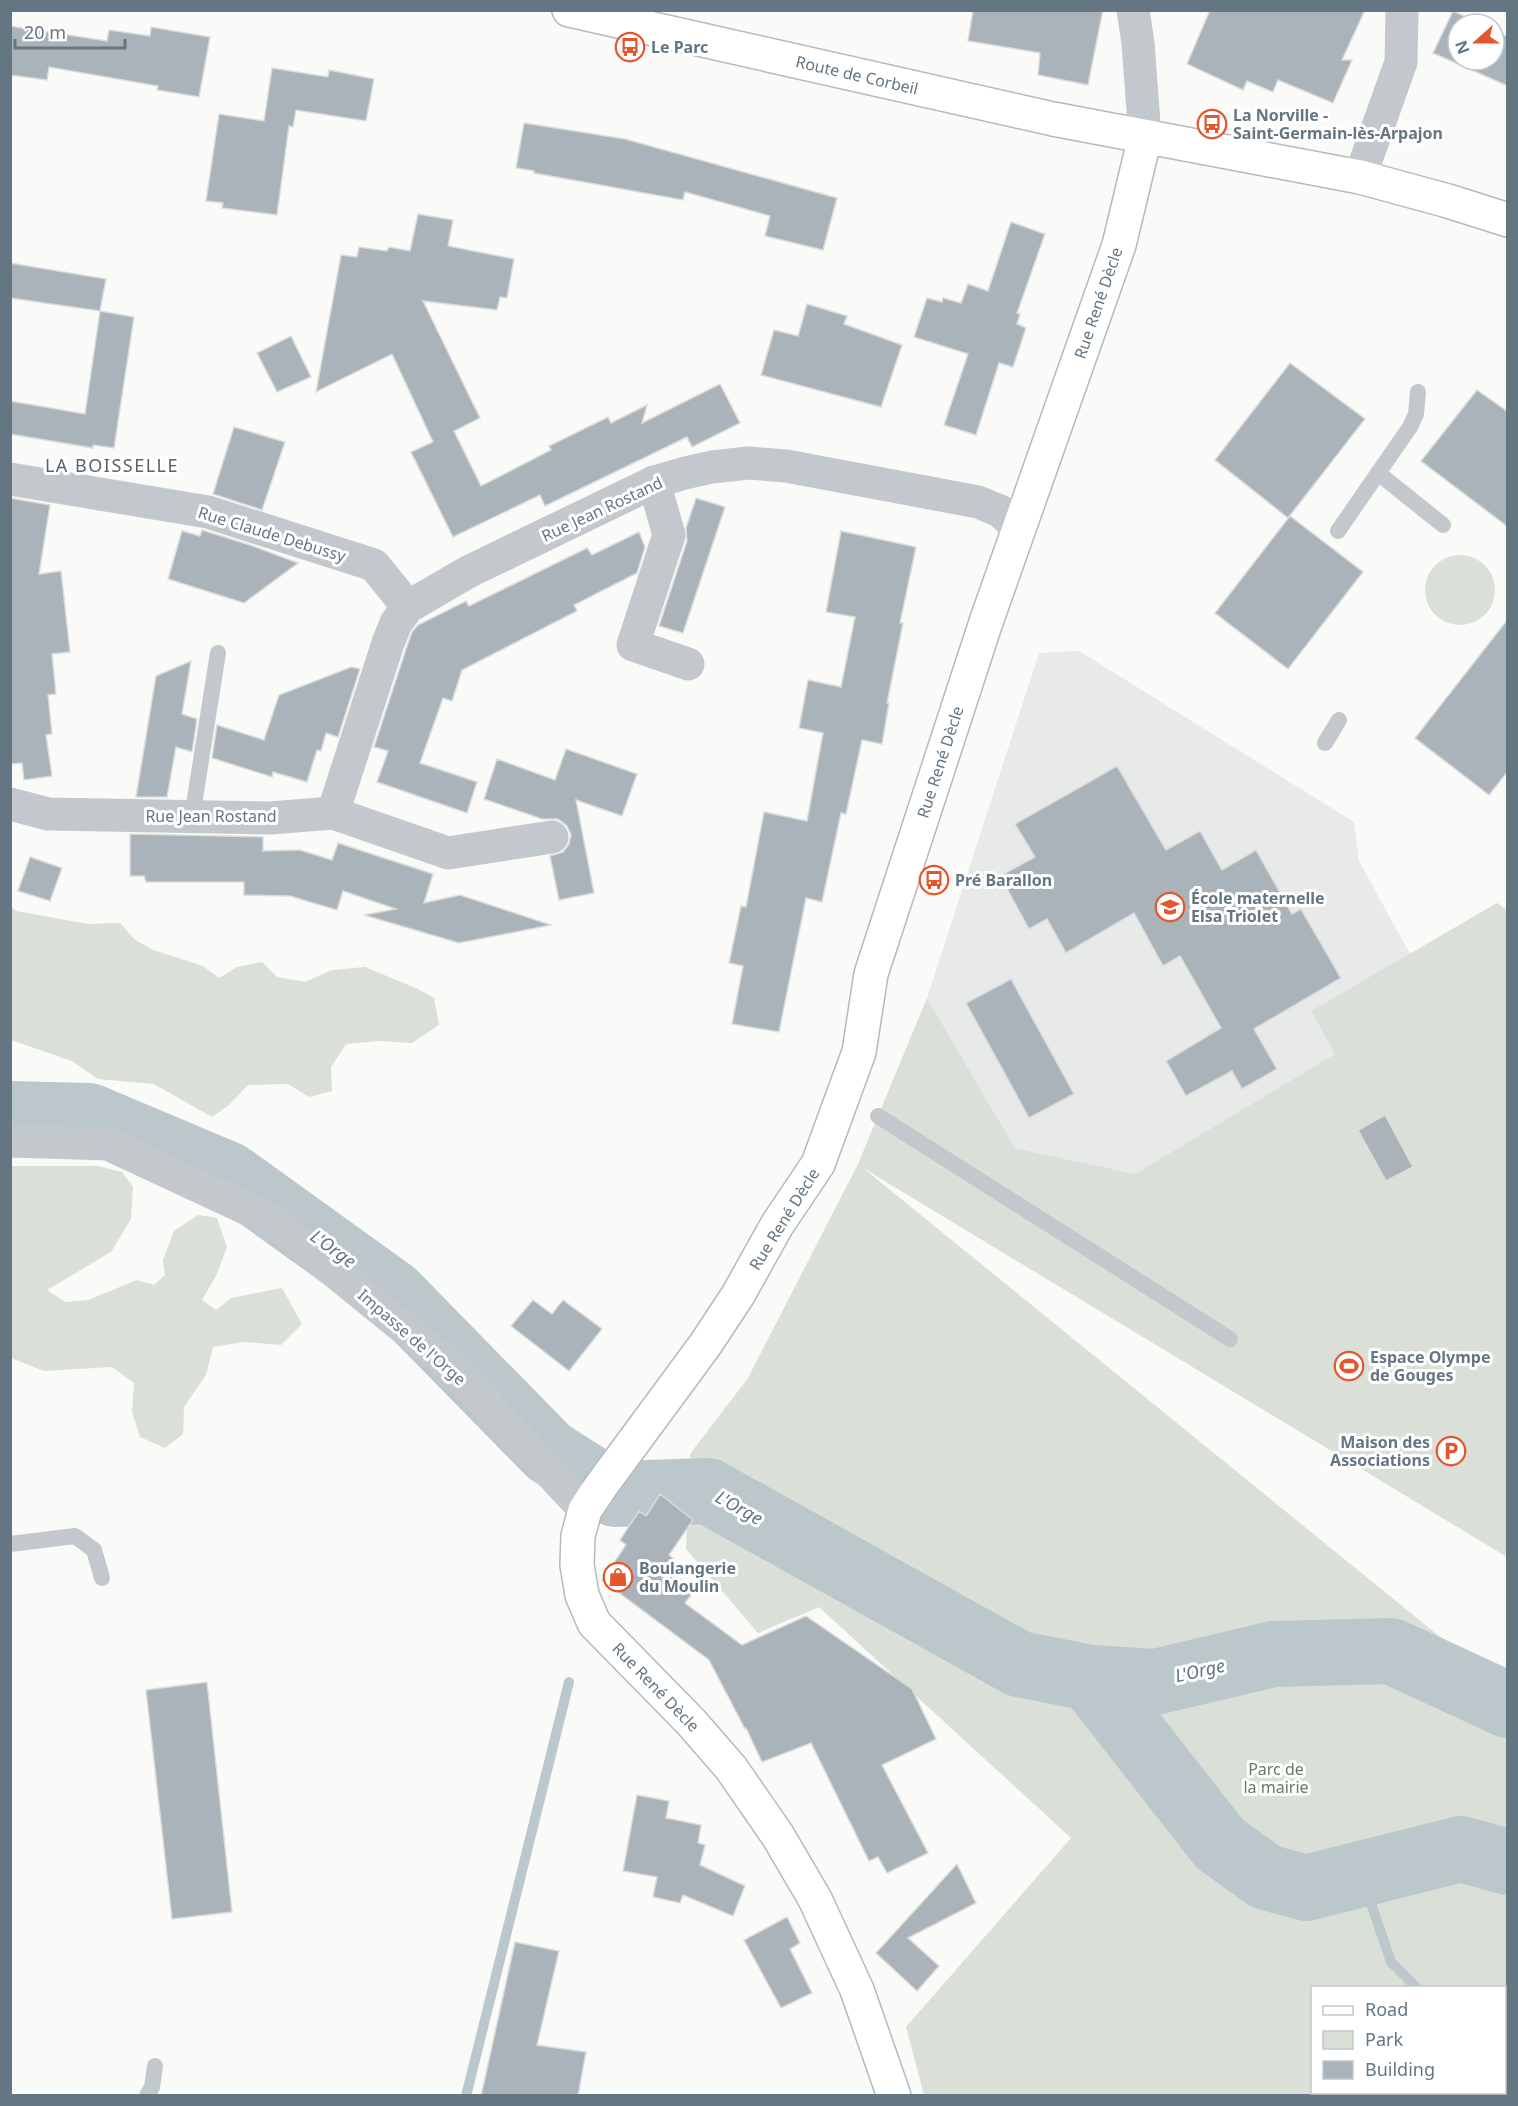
<svg xmlns="http://www.w3.org/2000/svg" width="1518" height="2106" font-family="'Noto Sans',sans-serif">
  <rect width="100%" height="100%" fill="#fafaf8"/>
  <polygon fill="#e8e9e9" points="1079,651 1354,822 1359,861 1410,954 1311,1011 1335,1054 1135,1174 1015,1148 927,998 1039,653"/>
  <g fill="#dadfd7" fill-rule="evenodd">
    <circle cx="1460" cy="590" r="35"/>
    <path d="M1497,903L1507,910V1557L863,1168L1439,1636L1507,1681V2095H924L906,2027L1071,1838L819,1607L758,1633L686,1549L690,1454L748,1378L858,1164L927,998L1015,1148L1135,1174L1335,1054L1311,1011ZM1312,1988H1504V2092H1312Z"/>
    <polygon points="10,905 16,911 88,924 120,923 135,940 153,950 203,966 219,978 237,967 262,962 277,977 305,982 332,970 365,967 418,989 434,998 439,1025 412,1043 379,1041 346,1044 331,1067 332,1091 309,1097 288,1084 248,1085 229,1105 212,1117 154,1084 98,1079 72,1061 11,1040"/>
    <polygon points="11,1166 98,1166 122,1172 133,1187 131,1219 111,1252 47,1290 65,1302 88,1300 137,1280 154,1285 165,1275 163,1260 174,1231 198,1215 217,1218 227,1247 217,1274 202,1300 216,1310 231,1298 282,1288 302,1324 281,1345 244,1342 213,1347 206,1375 184,1407 183,1434 165,1448 140,1437 132,1412 134,1383 112,1367 44,1371 11,1358"/>
  </g>
  <g fill="none" stroke-linecap="round" stroke-linejoin="round">
    <g stroke="#bbc7cb" stroke-width="10">
      <polyline points="1361,1874 1391,1962 1417,1988"/>
      <polyline points="1485,2092 1489,2096"/>
      <polyline points="466,2096 569,1682"/>
    </g>
    <g stroke="#bbc7cb" stroke-width="66">
      <polyline points="10,1114 89,1116 229,1175 393,1293 549,1452 615,1494 708,1491 1019,1664 1090,1678 1155,1682 1273,1654 1391,1651 1508,1705"/>
      <polyline points="1090,1678 1220,1844 1266,1877 1306,1888 1461,1849 1508,1862"/>
    </g>
  </g>
  <g fill="#aab3b9" stroke="#dcdcda" stroke-width="1.5">
    <polygon points="973,10 1103,10 1088,85 1038,75 1040,53 968,41"/>
    <polygon points="1210,10 1365,10 1342,60 1352,60 1333,103 1278,80 1273,92 1247,81 1243,90 1187,64"/>
    <polygon points="1453,11 1481,24 1458,24 1458,60 1494,60 1494,30 1508,37 1508,86 1433,53"/>
    <polygon points="10,26 107,41 109,30 150,36 151,27 210,37 199,97 157,90 158,86 49,67 47,80 10,75"/>
    <polygon points="272,68 328,77 329,70 374,79 366,121 296,110 293,127 289,126 277,215 222,208 223,203 206,201 219,114 264,121"/>
    <polygon points="524,123 625,139 837,198 823,250 765,236 770,216 685,192 683,200 534,173 534,171 516,168"/>
    <polygon points="418,214 453,220 448,246 514,259 507,298 500,297 497,310 423,301 480,418 454,431 481,486 551,450 549,446 608,417 611,423 647,405 642,423 720,384 740,423 692,447 687,437 545,506 540,495 453,537 411,452 433,442 392,354 316,392 341,255 357,257 359,247 387,251 389,247 410,251"/>
    <polygon points="1011,222 1045,234 1017,313 1020,314 1017,324 1026,328 1013,367 999,363 976,435 944,425 968,354 914,337 927,298 942,302 943,298 961,303 968,284 988,291"/>
    <polygon points="10,263 106,279 100,311 10,298"/>
    <polygon points="807,304 847,316 844,324 902,345 881,407 761,375 774,330 798,336"/>
    <polygon points="100,311 134,317 114,448 93,445 93,448 10,434 10,401 85,414"/>
    <polygon points="291,336 311,377 277,392 257,353"/>
    <polygon points="1290,363 1365,419 1288,518 1215,460"/>
    <polygon points="1477,390 1508,412 1508,527 1421,461"/>
    <polygon points="234,427 285,442 262,510 213,494"/>
    <polygon points="10,498 50,505 39,574 61,571 70,652 52,654 56,694 48,695 52,734 46,735 52,776 24,780 22,763 10,764"/>
    <polygon points="696,498 725,507 683,633 659,626 687,541 686,528"/>
    <polygon points="1290,516 1363,572 1288,669 1215,613"/>
    <polygon points="202,530 250,545 298,563 244,603 168,579 182,531 200,536"/>
    <polygon points="841,531 916,547 900,623 903,623 887,703 889,703 882,744 862,740 846,814 841,813 822,902 806,898 779,1032 732,1024 743,966 729,963 741,906 746,907 764,812 807,821 823,733 799,728 808,680 841,687 855,617 826,612"/>
    <polygon points="639,532 645,547 637,573 574,605 577,611 462,670 452,701 443,698 420,763 477,782 467,813 377,782 388,751 374,747 406,649 412,632 418,625 466,601 469,606 587,548 592,555"/>
    <polygon points="1508,619 1508,771 1489,795 1415,738"/>
    <polygon points="191,661 182,714 197,719 192,752 176,747 167,797 136,797 156,676"/>
    <polygon points="351,667 360,669 338,737 326,733 321,751 317,750 307,782 273,772 272,777 212,758 217,725 264,740 279,695"/>
    <polygon points="566,749 637,774 622,816 576,800 594,893 559,900 550,856 563,852 569,844 571,835 567,826 558,819 542,819 484,799 497,759 555,780"/>
    <polygon points="1117,766 1166,850 1200,831 1222,870 1256,850 1292,914 1301,909 1341,978 1254,1029 1277,1069 1242,1089 1232,1071 1186,1096 1166,1061 1221,1028 1180,956 1163,966 1134,913 1066,953 1047,919 1029,929 1000,876 1035,857 1015,824"/>
    <polygon points="130,834 263,837 263,851 300,850 332,860 338,843 433,874 424,903 460,895 551,925 459,943 364,915 396,909 343,891 337,910 290,896 244,895 244,882 146,882 144,876 130,876"/>
    <polygon points="30,857 62,868 50,901 18,891"/>
    <polygon points="1011,979 1074,1094 1029,1118 966,1003"/>
    <polygon points="1385,1115 1413,1167 1386,1181 1358,1130"/>
    <polygon points="533,1300 552,1314 563,1300 602,1329 569,1371 511,1326"/>
    <polygon points="660,1494 693,1520 669,1555 680,1565 673,1574 694,1591 685,1603 742,1645 806,1616 912,1689 936,1739 882,1765 928,1853 887,1873 878,1857 869,1861 811,1743 762,1762 746,1728 745,1729 709,1660 602,1580 626,1545 620,1540 639,1511 646,1516"/>
    <polygon points="207,1682 232,1912 172,1919 146,1690"/>
    <polygon points="637,1795 669,1801 666,1818 701,1825 698,1843 705,1845 700,1865 745,1886 733,1916 683,1895 680,1903 653,1897 657,1877 623,1871"/>
    <polygon points="957,1864 976,1903 908,1938 939,1966 917,1991 876,1953"/>
    <polygon points="787,1917 800,1943 790,1949 812,1993 781,2008 744,1940"/>
    <polygon points="515,1942 559,1951 537,2045 586,2052 578,2096 481,2096"/>
  </g>
  <g fill="none" stroke-linecap="round" stroke-linejoin="round">
    <g stroke="#b3babf" stroke-width="36">
      <g id="secondary">
        <polyline points="569,10 1053,119 1360,177 1448,201 1508,220"/>
        <polyline points="894,2096 857,1990 815,1899 778,1836 731,1768 691,1722 594,1623 582,1595 577,1565 578,1536 585,1510 601,1486 705,1345 738,1295 777,1225 818,1164 859,1052 871,974 986,622 1119,245 1145,137"/>
      </g>
    </g>
    <g stroke="#c3c8cc" stroke-width="16">
      <polyline points="1378,473 1443,525"/>
      <polyline points="1338,531 1410,427 1416,414 1418,392"/>
      <polyline points="1325,743 1339,720"/>
      <polyline points="192,817 218,653"/>
      <polyline points="878,1116 1230,1339"/>
      <polyline points="10,1544 75,1536 94,1550 102,1578"/>
      <polyline points="147,2096 152,2087 155,2066"/>
    </g>
    <g stroke="#c3c8cc" stroke-width="33">
      <polyline points="1133,10 1138,43 1145,137"/>
      <polyline points="1360,177 1401,62 1402,10"/>
      <polyline points="10,479 208,512 374,565 408,607"/>
      <polyline points="654,482 669,535 633,645 688,664"/>
      <polyline points="10,804 48,814 270,818 333,813 448,853 552,837"/>
      <polyline points="333,813 388,643 396,623 408,607 468,572 654,482 685,473 712,467 748,463 786,466 978,502 1000,511 1019,529"/>
      <polyline points="10,1141 108,1144 271,1220 452,1367 585,1510"/>
    </g>
    <use href="#secondary" stroke="#fff" stroke-width="33"/>
  </g>
  <defs>
    <g id="bus-ring" transform="scale(1.5)"><circle r="9.5" fill="#fff" stroke="#e4572e" stroke-width="1.5"/><path d="M-5-6H5V4H4V6H2V4H-2V6H-4V4H-5ZM-3.5-4V0h7V-4ZM-3.5 1.2v1.5H-2V1.2ZM2 1.2v1.5H3.5V1.2Z" fill="#e4572e"/></g>
    <g id="school-ring" transform="scale(1.5)"><circle r="9.5" fill="#fff" stroke="#e4572e" stroke-width="1.5"/><path d="M0-5L7-2L0 1L-7-2ZM-4 1L0 2.5L4 1V4Q0 6-4 4Z" fill="#e4572e"/></g>
    <g id="stadium-ring" transform="scale(1.5)"><circle r="9.5" fill="#fff" stroke="#e4572e" stroke-width="1.5"/><path d="M0-5a6.5 5 0 1 0 0 10a6.5 5 0 1 0 0-10ZM-3.5-1.8h7v3.6h-7Z" fill="#e4572e"/></g>
    <g id="parking-ring" transform="scale(1.5)"><circle r="9.5" fill="#fff" stroke="#e4572e" stroke-width="1.5"/><path d="M-3.5-5.5H1a3.5 3.5 0 0 1 0 7H-1V5.5H-3.5ZM-1-3.4V-.6H.8a1.4 1.4 0 0 0 0-2.8Z" fill="#e4572e"/></g>
    <g id="shop-ring" transform="scale(1.5)"><circle r="9.5" fill="#fff" stroke="#e4572e" stroke-width="1.5"/><path d="M-5-2.5h2.3a2.7 3.5 0 0 1 5.4 0H5L5.5 6h-11ZM-1.5-2.5h3a1.5 2.3 0 0 0-3 0Z" fill="#e4572e"/></g>
  </defs>
  <g fill-rule="evenodd">
    <use href="#bus-ring" x="630" y="47"/>
    <use href="#bus-ring" x="1212" y="124"/>
    <use href="#bus-ring" x="934" y="880"/>
    <use href="#school-ring" x="1170" y="907"/>
    <use href="#stadium-ring" x="1349" y="1366"/>
    <use href="#parking-ring" x="1451" y="1451"/>
    <use href="#shop-ring" x="618" y="1577"/>
  </g>
  <g text-anchor="middle" stroke-width="6" stroke-linejoin="round" paint-order="stroke">
    <g font-size="16" font-weight="bold" fill="#657683" stroke="#fff" text-anchor="start">
      <text x="651" y="53">Le Parc</text>
      <text x="1233" y="121">La Norville -<tspan x="1233" dy="18">Saint-Germain-lès-Arpajon</tspan></text>
      <text x="955" y="886">Pré Barallon</text>
      <text x="1191" y="904">École maternelle<tspan x="1191" dy="18">Elsa Triolet</tspan></text>
      <text x="1370" y="1363">Espace Olympe<tspan x="1370" dy="18">de Gouges</tspan></text>
      <text x="1430" y="1448" text-anchor="end">Maison des<tspan x="1430" dy="18">Associations</tspan></text>
      <text x="639" y="1574">Boulangerie<tspan x="639" dy="18">du Moulin</tspan></text>
    </g>
    <g font-size="16" fill="#657683" stroke="#fff">
      <text transform="translate(857 75) rotate(13)" y="6">Route de Corbeil</text>
      <text transform="translate(1098 303) rotate(-71)" y="6">Rue René Dècle</text>
      <text transform="translate(602 509) rotate(-25)" y="6">Rue Jean Rostand</text>
      <text transform="translate(272 534) rotate(17)" y="6">Rue Claude Debussy</text>
      <text transform="translate(940 762) rotate(-72)" y="6">Rue René Dècle</text>
      <text x="211" y="822">Rue Jean Rostand</text>
      <text transform="translate(784 1219) rotate(-58)" y="6">Rue René Dècle</text>
      <text transform="translate(412 1337) rotate(41)" y="6">Impasse de l'Orge</text>
      <text transform="translate(656 1687) rotate(46)" y="6">Rue René Dècle</text>
    </g>
    <g font-size="16" fill="#687a64" stroke="#fff">
      <text x="1276" y="1775">Parc de<tspan x="1276" dy="18">la mairie</tspan></text>
    </g>
    <g font-size="18" letter-spacing="1.5" fill="#57646e" stroke="#fff">
      <text x="112" y="472">LA BOISSELLE</text>
    </g>
    <g font-size="18" font-style="italic" fill="#60757c" stroke="#fff">
      <text transform="translate(333 1249) rotate(36)" y="6">L'Orge</text>
      <text transform="translate(739 1508) rotate(29)" y="6">L'Orge</text>
      <text transform="translate(1200 1671) rotate(-13)" y="6">L'Orge</text>
    </g>
  </g>
  <rect width="1518" height="2106" fill="none" stroke="#657683" stroke-width="24"/>
  <rect x="1311" y="1986" width="195" height="108" fill="#ffffff" stroke="#c1c8cd" stroke-width="1.5"/>
  <rect x="1323" y="2006" width="30" height="9" fill="#ffffff" stroke="#c1c8cd" stroke-width="1.5"/>
  <text x="1365" y="2016" font-size="18" fill="#657683">Road</text>
  <rect x="1323" y="2031" width="30" height="18" fill="#dadfd7" stroke="#c1c8cd" stroke-width="1.5"/>
  <text x="1365" y="2046" font-size="18" fill="#657683">Park</text>
  <rect x="1323" y="2061" width="30" height="18" fill="#aab3b9" stroke="#c1c8cd" stroke-width="1.5"/>
  <text x="1365" y="2076" font-size="18" fill="#657683">Building</text>
  <g transform="translate(1476 42) rotate(249)"><circle r="28" fill="#ffffff" stroke="#c1c8cd" stroke-width="1.5"/>
  <path d="M0-4.5L10 22L0 15L-10 22Z" fill="#e4572e"/>
  <text y="-9" font-size="16" font-weight="bold" text-anchor="middle" fill="#657683">N</text>
  </g>
  <path d="M15 39v9h110v-9" fill="none" stroke="#657683" stroke-width="3"/>
  <text x="24" y="39" font-size="18" fill="#657683" stroke="#ffffff" stroke-width="4.5" paint-order="stroke">20 m</text>
</svg>
